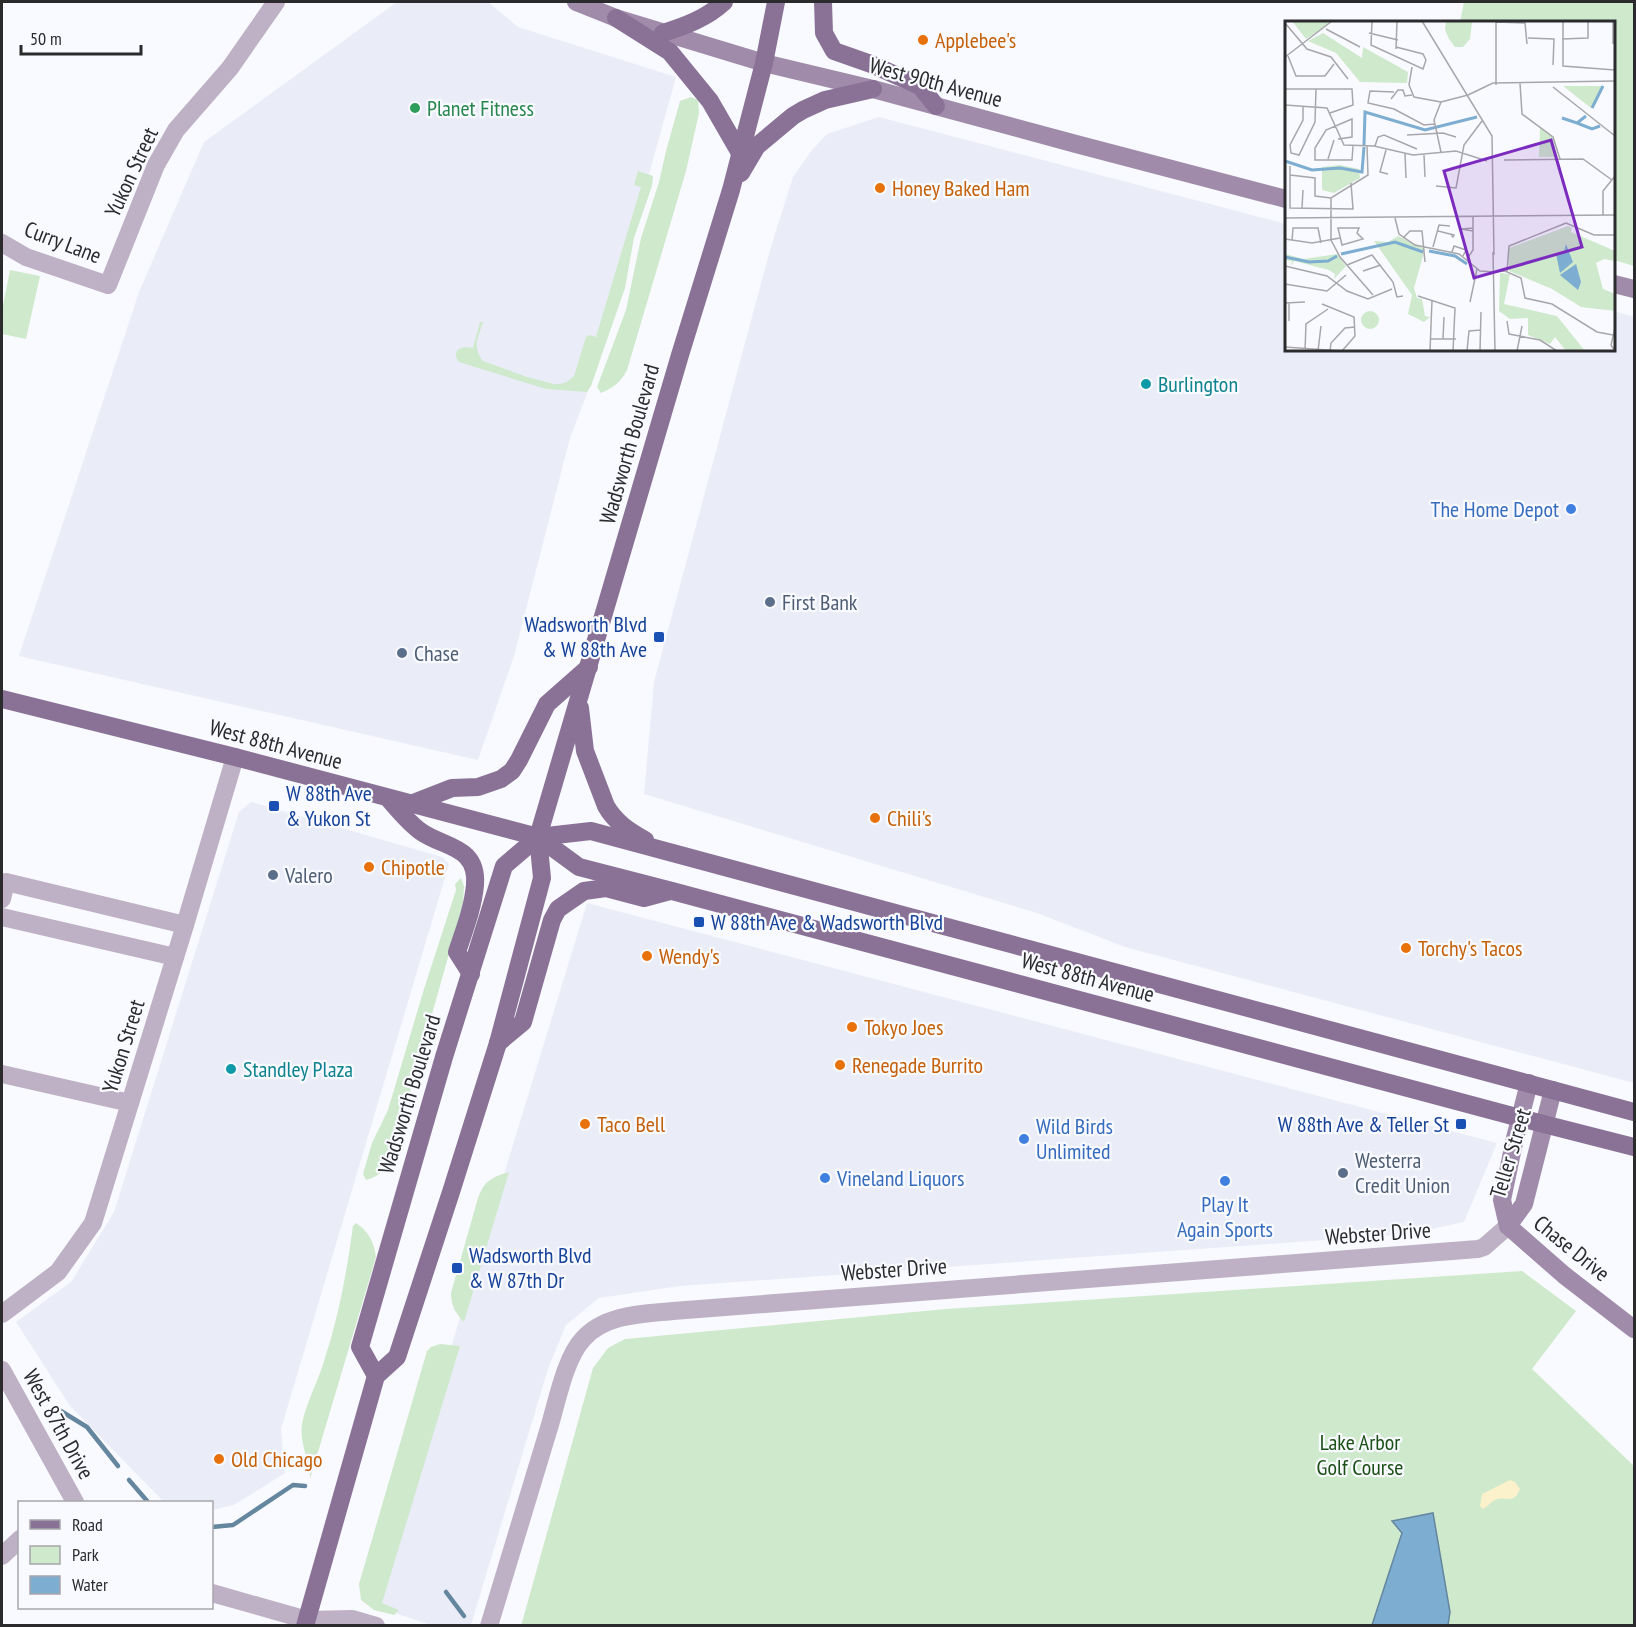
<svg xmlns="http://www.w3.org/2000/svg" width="1636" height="1627" font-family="'PT Sans Narrow',sans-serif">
  <rect width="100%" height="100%" fill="#f9faff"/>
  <g fill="#eaecf8">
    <polygon points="397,2 488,2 518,27 676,77 590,386 570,438 514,656 478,760 19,656 139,292 204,142"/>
    <polygon points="879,117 1286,224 1286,350 1614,350 1614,311 1634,317 1634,1083 1125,947 1037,913 644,794 654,682 770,250 793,177 812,150 827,134"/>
    <polygon points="251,802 442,857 449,864 281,1429 285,1473 234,1505 212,1510 212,1502 164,1502 70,1406 16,1322 71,1282 114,1212 239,812"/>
    <polygon points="587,903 1497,1143 1464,1222 1409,1234 680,1286 599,1298 566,1325 548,1369 471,1625 430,1625 372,1605"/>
  </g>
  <g fill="#cfe9cc">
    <polygon points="1464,2 1634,2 1634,266 1614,260 1614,22 1460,22"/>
    <path d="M691,97L698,100L699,113L686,171L627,370C621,382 613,388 601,393L597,387L626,310L641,238L659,182L666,151L680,101Z"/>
    <path d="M638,171L653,176L652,186L634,238L625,288L591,386L587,392L546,389L459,362C450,350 462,345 473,348L480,322H483C478,338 472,347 483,361L527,377L554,384H560L567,382L574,376L586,337L589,335L596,337L641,187L634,185Z"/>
    <polygon points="10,270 40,276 26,339 2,334 2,310"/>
    <path d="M461,878L464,886L463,904L391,1160C385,1170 378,1177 366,1180L363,1174L372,1143L388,1110L424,989L456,890L455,884Z"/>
    <path d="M509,1172L464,1322C455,1313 451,1305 451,1293L478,1198C484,1181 492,1177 509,1172Z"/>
    <path d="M356,1223C369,1232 374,1242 376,1257L310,1479C310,1460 299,1444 302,1424C306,1402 319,1380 325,1358C339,1315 347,1271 353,1226Z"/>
    <polygon points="1522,1271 1576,1311 1532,1369 1634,1466 1634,1625 521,1626 593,1368 608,1348 625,1339 946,1309"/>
    <polygon points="440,1344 460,1346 382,1603 399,1610 394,1615 374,1610 361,1600 359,1584 427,1351 431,1347"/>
  </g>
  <path fill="#fbf1cb" d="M1510,1480L1515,1482L1520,1489C1513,1506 1506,1495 1495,1500C1491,1502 1487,1507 1483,1509L1480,1506L1482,1494Z"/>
  <polygon fill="#7dadd0" stroke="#64869f" stroke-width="1.5" points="1433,1513 1450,1612 1448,1625 1372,1625 1402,1533 1392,1521"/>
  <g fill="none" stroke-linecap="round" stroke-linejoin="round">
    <g stroke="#64869f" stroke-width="4.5">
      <polyline points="56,1408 87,1427 118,1466"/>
      <polyline points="129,1480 148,1502"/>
      <polyline points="212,1527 233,1525 293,1485 305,1486"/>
      <polyline points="446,1592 464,1616"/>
    </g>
    <g stroke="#beb0c5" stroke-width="18">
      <polyline points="2,243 26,257 108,285 156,165 176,130 230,68 276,2"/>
      <polyline points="2,899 6,882 185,925"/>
      <polyline points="2,917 175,957"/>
      <polyline points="2,1074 130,1103"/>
      <polyline points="2,1314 58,1272 93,1223 185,925 235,757"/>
      <polyline points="2,1370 75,1502"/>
      <polyline points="2,1556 20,1539"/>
      <polyline points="212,1593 307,1620 317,1626"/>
      <polyline points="307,1620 352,1619 376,1626"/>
      <path d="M489,1626C509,1560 529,1494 549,1428C557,1402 565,1358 583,1339C605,1314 643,1314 673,1311L1478,1249L1484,1247L1508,1226"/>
    </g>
    <g stroke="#a08caa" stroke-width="18">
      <polyline points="576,2 616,18 764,63 873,89 1076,144 1286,199"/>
      <polyline points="1614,284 1634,289"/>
      <polyline points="1508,1226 1564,1275 1634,1329"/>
      <polyline points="1508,1226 1502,1200 1515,1138 1529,1083"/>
      <polyline points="1508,1226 1524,1204 1553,1090"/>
    </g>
    <g stroke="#8a7297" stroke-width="18">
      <polyline points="823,2 824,33 834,51 871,64 920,86 936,106"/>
      <polyline points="616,18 670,52 710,101 740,153"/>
      <path d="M663,33C685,26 707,18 724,2"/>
      <polyline points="741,173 757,146 793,116 803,110 825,100 873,89"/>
      <polyline points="2,699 235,757 538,837 579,867 672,891 1520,1118 1634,1147"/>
      <path d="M580,708L585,751L606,806C615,822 629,831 645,840"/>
      <path d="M388,798C398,810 408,822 420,831C443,848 478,845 475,885C473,908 464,931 457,952L471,974"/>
      <polyline points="411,804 452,788 478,787 501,779 512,771 519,760 547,704 589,667"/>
      <polyline points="538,837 591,831 1634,1112"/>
      <polyline points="498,1043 523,1022 552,920 558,909 584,891 606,888 644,898 670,891"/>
      <polyline points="376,1376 360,1347 444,1057 504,866 538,837"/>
      <polyline points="305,1626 376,1376 397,1357 451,1192 498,1043 542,878 538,837 680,355 731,190 764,63 776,2"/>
    </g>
  </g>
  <g fill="#e8710a" stroke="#f9faff" stroke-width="2">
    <circle cx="923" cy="40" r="6"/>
    <circle cx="880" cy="188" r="6"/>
    <circle cx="875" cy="818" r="6"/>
    <circle cx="369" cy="867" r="6"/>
    <circle cx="1406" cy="948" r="6"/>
    <circle cx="647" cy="956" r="6"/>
    <circle cx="852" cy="1027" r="6"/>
    <circle cx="840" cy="1065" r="6"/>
    <circle cx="585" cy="1124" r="6"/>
    <circle cx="219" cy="1459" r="6"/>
  </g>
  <circle fill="#2e9e5b" stroke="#f9faff" stroke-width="2" cx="415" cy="108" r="6"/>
  <g fill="#0f9aa8" stroke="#f9faff" stroke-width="2">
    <circle cx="1146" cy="384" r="6"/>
    <circle cx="231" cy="1069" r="6"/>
  </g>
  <g fill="#3f7fe0" stroke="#f9faff" stroke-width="2">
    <circle cx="1571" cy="509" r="6"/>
    <circle cx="1024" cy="1139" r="6"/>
    <circle cx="825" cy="1178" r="6"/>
    <circle cx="1225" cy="1181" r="6"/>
  </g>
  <g fill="#5c6f8a" stroke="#f9faff" stroke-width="2">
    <circle cx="770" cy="602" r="6"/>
    <circle cx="402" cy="653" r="6"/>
    <circle cx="273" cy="875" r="6"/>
    <circle cx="1343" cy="1173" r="6"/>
  </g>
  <g fill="#1a4fb4" stroke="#f9faff" stroke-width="2">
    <rect x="653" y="631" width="12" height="12" rx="3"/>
    <rect x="268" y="800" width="12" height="12" rx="3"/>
    <rect x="693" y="916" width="12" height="12" rx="3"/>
    <rect x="1455" y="1118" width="12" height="12" rx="3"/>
    <rect x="451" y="1262" width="12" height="12" rx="3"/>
  </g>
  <g text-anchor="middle" stroke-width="4.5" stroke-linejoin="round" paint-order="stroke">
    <g font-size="22" fill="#c56008" stroke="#f9faff" text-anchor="start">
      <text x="935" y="48">Applebee's</text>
      <text x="892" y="196">Honey Baked Ham</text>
      <text x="887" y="826">Chili's</text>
      <text x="381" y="875">Chipotle</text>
      <text x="1418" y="956">Torchy's Tacos</text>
      <text x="659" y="964">Wendy's</text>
      <text x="864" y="1035">Tokyo Joes</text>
      <text x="852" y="1073">Renegade Burrito</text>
      <text x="597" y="1132">Taco Bell</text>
      <text x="231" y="1467">Old Chicago</text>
    </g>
    <g font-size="22" fill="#2b2b2d" stroke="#f9faff">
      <text transform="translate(936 82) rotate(15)" y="8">West 90th Avenue</text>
      <text transform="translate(131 172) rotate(-65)" y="8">Yukon Street</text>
      <text transform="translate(63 242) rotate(21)" y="8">Curry Lane</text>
      <text transform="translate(629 444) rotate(-74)" y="8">Wadsworth Boulevard</text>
      <text transform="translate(276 744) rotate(15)" y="8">West 88th Avenue</text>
      <text transform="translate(1088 977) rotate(15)" y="8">West 88th Avenue</text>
      <text transform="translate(123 1046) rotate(-73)" y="8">Yukon Street</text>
      <text transform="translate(409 1094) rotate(-73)" y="8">Wadsworth Boulevard</text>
      <text transform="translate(1510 1153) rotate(-73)" y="8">Teller Street</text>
      <text transform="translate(1378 1233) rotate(-4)" y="8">Webster Drive</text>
      <text transform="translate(1572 1248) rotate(39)" y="8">Chase Drive</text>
      <text transform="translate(894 1269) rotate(-4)" y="8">Webster Drive</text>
      <text transform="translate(59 1424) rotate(61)" y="8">West 87th Drive</text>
    </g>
    <g font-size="22" fill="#27864d" stroke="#f9faff" text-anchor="start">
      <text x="427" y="116">Planet Fitness</text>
    </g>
    <g font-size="22" fill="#0d838f" stroke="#f9faff" text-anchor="start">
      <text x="1158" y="392">Burlington</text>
      <text x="243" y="1077">Standley Plaza</text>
    </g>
    <g font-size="22" fill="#366cbe" stroke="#f9faff" text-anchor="start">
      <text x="1559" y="517" text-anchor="end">The Home Depot</text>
      <text x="1036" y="1134">Wild Birds<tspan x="1036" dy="25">Unlimited</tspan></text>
      <text x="837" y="1186">Vineland Liquors</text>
      <text x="1225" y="1212" text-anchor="middle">Play It<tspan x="1225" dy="25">Again Sports</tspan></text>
    </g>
    <g font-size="22" fill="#4e5e75" stroke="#f9faff" text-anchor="start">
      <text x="782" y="610">First Bank</text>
      <text x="414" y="661">Chase</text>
      <text x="285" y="883">Valero</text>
      <text x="1355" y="1168">Westerra<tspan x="1355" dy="25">Credit Union</tspan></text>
    </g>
    <g font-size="22" fill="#164399" stroke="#f9faff" text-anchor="start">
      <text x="647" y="632" text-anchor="end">Wadsworth Blvd<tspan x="647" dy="25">&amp; W 88th Ave</tspan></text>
      <text x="286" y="801">W 88th Ave<tspan x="286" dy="25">&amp; Yukon St</tspan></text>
      <text x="711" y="930">W 88th Ave &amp; Wadsworth Blvd</text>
      <text x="1449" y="1132" text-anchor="end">W 88th Ave &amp; Teller St</text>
      <text x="469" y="1263">Wadsworth Blvd<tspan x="469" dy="25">&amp; W 87th Dr</tspan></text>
    </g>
    <g font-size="22" fill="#1b4f16" stroke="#f9faff">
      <text x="1360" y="1450">Lake Arbor<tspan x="1360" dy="25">Golf Course</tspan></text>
    </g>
  </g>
  <g transform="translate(1285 21)">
    <rect width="330" height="330" fill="#f9faff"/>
    <path d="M7,0H40L44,3L21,18ZM161,0L187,1L185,18L178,26H170L164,18L160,9ZM38,12L77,37L78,26L123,51L122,62L75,61L51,32L23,20ZM278,65H317L306,87ZM255,107L267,115L273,136H254ZM55,144L74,148L75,157L49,172L37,169V146ZM283,205L287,207L286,211L330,230V240L319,238L311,242L318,268L330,273V290L296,286L267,268L224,250V227ZM113,215L140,228L129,267L132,277L137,278L140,295L145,296L139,301L123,293L127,274L89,220L103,221ZM0,233L19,238L52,233L61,245L49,258L50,253L44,249L9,240L6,245L7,240L0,239ZM215,252L225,253L219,283L272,295L300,330H281L270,316L265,323L243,314V297L225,298L214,290ZM76 299a9 9 0 1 1 18 0a9 9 0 1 1-18 0Z" fill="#cfe9cc"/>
    <path d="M281,223L288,241L275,252L271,233L279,231ZM291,243L296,261L293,269L275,254Z" fill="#7dadd0"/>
    <path fill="none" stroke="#7dadd0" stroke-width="3" d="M307,87L318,65M277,97L292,102L301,95M292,102L307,108L315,105M79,124L80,91L140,109L192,96M0,140L27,149L55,147L77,151L79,126M144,230L170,235L182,243M56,233L110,221L138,231M0,236L24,241L43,240L52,235"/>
    <path fill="none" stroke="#a7a7ab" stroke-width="1.5" d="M87,0L86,24L138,48L141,39L138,33L111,26M137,0L207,115L209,234M211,0V64M278,0V45L330,49M328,0V23M211,1L240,2L242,23M0,2L22,28L46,36L63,58M41,8L75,26M84,12L113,19M243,17L269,18L268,44M277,18L303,17V0M111,28L112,0M3,35L11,55H40L49,43M0,36L47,0M127,46L124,64L129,76L156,81M235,62L237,93L268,116L275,138M268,66L330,115M0,68H67L68,84L45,92M109,71L85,70L83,82L109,88L139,104L150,103M183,74L208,62L330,60M106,78L113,69H118L120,75L127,74M156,81L149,99L156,131M156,81L183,74M0,84L42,87L59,124L89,125L128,134L171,130L202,140M18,85V99L5,124L6,132L14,134L30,101L31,68M122,114L158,112L171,116M53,118L67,116V98L41,109L30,127V139H67L68,125M90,125L93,116L99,114L132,128M101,129L95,151L103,153M120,133L121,157M139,134L140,156M43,138L49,119M219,139L298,138L327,159M5,145V187L68,188L66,162M5,154L30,157V175L46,177L83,154L82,125M151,165L171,167L179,124L197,100M46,177V219L55,236L88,274M17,187L18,169M318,194V170L330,155M0,197L330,194M110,197L114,213L130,224L174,233L195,250L210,251M281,202L309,214H330M53,207H74L72,212L78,218L57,224ZM153,210L169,214L168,216L166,214M188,210L176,208L188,207M118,217L125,210H137L140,241M0,218L27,222L55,217M7,220L8,207H33L36,222M148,226L154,204L165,205M167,231L169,225L181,229L178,235M208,231L210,330M182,238L188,229V196M62,244L87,234L108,261L112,276L118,275M0,245L42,255L62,270L83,278L107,268M78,250L96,244M209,251L220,250L236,257L240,277L267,283L312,311L328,314M222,251L224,225L281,202M0,263L42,270L61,254M133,275L170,287L168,330M4,281V300M185,281L192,248M0,282L20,281M37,283L69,296L70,315L57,330M222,300L224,313L255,319L272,330M146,318H171M158,318L159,296M0,326L56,330M20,330L21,303L43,288M33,330L36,305M45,330L46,322L60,307L70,306M145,330L147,279M182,330L184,310L196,309M195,330L196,291M232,330L237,305M330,330L326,324L330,307"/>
    <path fill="#7b2cbf" fill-opacity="0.15" stroke="#7b2cbf" stroke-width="3" d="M266,119L297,226L189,257L159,150Z"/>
    <rect width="330" height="330" fill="none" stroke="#2b2b2d" stroke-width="3"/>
  </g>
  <rect width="1636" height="1627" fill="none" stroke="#2b2b2d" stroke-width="6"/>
  <rect x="18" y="1501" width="195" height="108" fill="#f9faff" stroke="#a7a7ab" stroke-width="1.5"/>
  <rect x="30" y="1520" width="30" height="9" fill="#8a7297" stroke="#a7a7ab" stroke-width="1.5"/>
  <text x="72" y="1531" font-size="18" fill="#2b2b2d">Road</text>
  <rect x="30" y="1546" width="30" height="18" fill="#cfe9cc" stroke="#a7a7ab" stroke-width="1.5"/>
  <text x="72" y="1561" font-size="18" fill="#2b2b2d">Park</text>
  <rect x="30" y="1576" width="30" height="18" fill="#7dadd0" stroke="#a7a7ab" stroke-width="1.5"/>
  <text x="72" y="1591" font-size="18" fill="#2b2b2d">Water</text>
  <path d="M21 45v9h120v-9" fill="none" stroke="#2b2b2d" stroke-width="3"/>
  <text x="30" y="45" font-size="18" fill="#2b2b2d" stroke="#f9faff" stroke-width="4.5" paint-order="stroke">50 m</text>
</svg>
